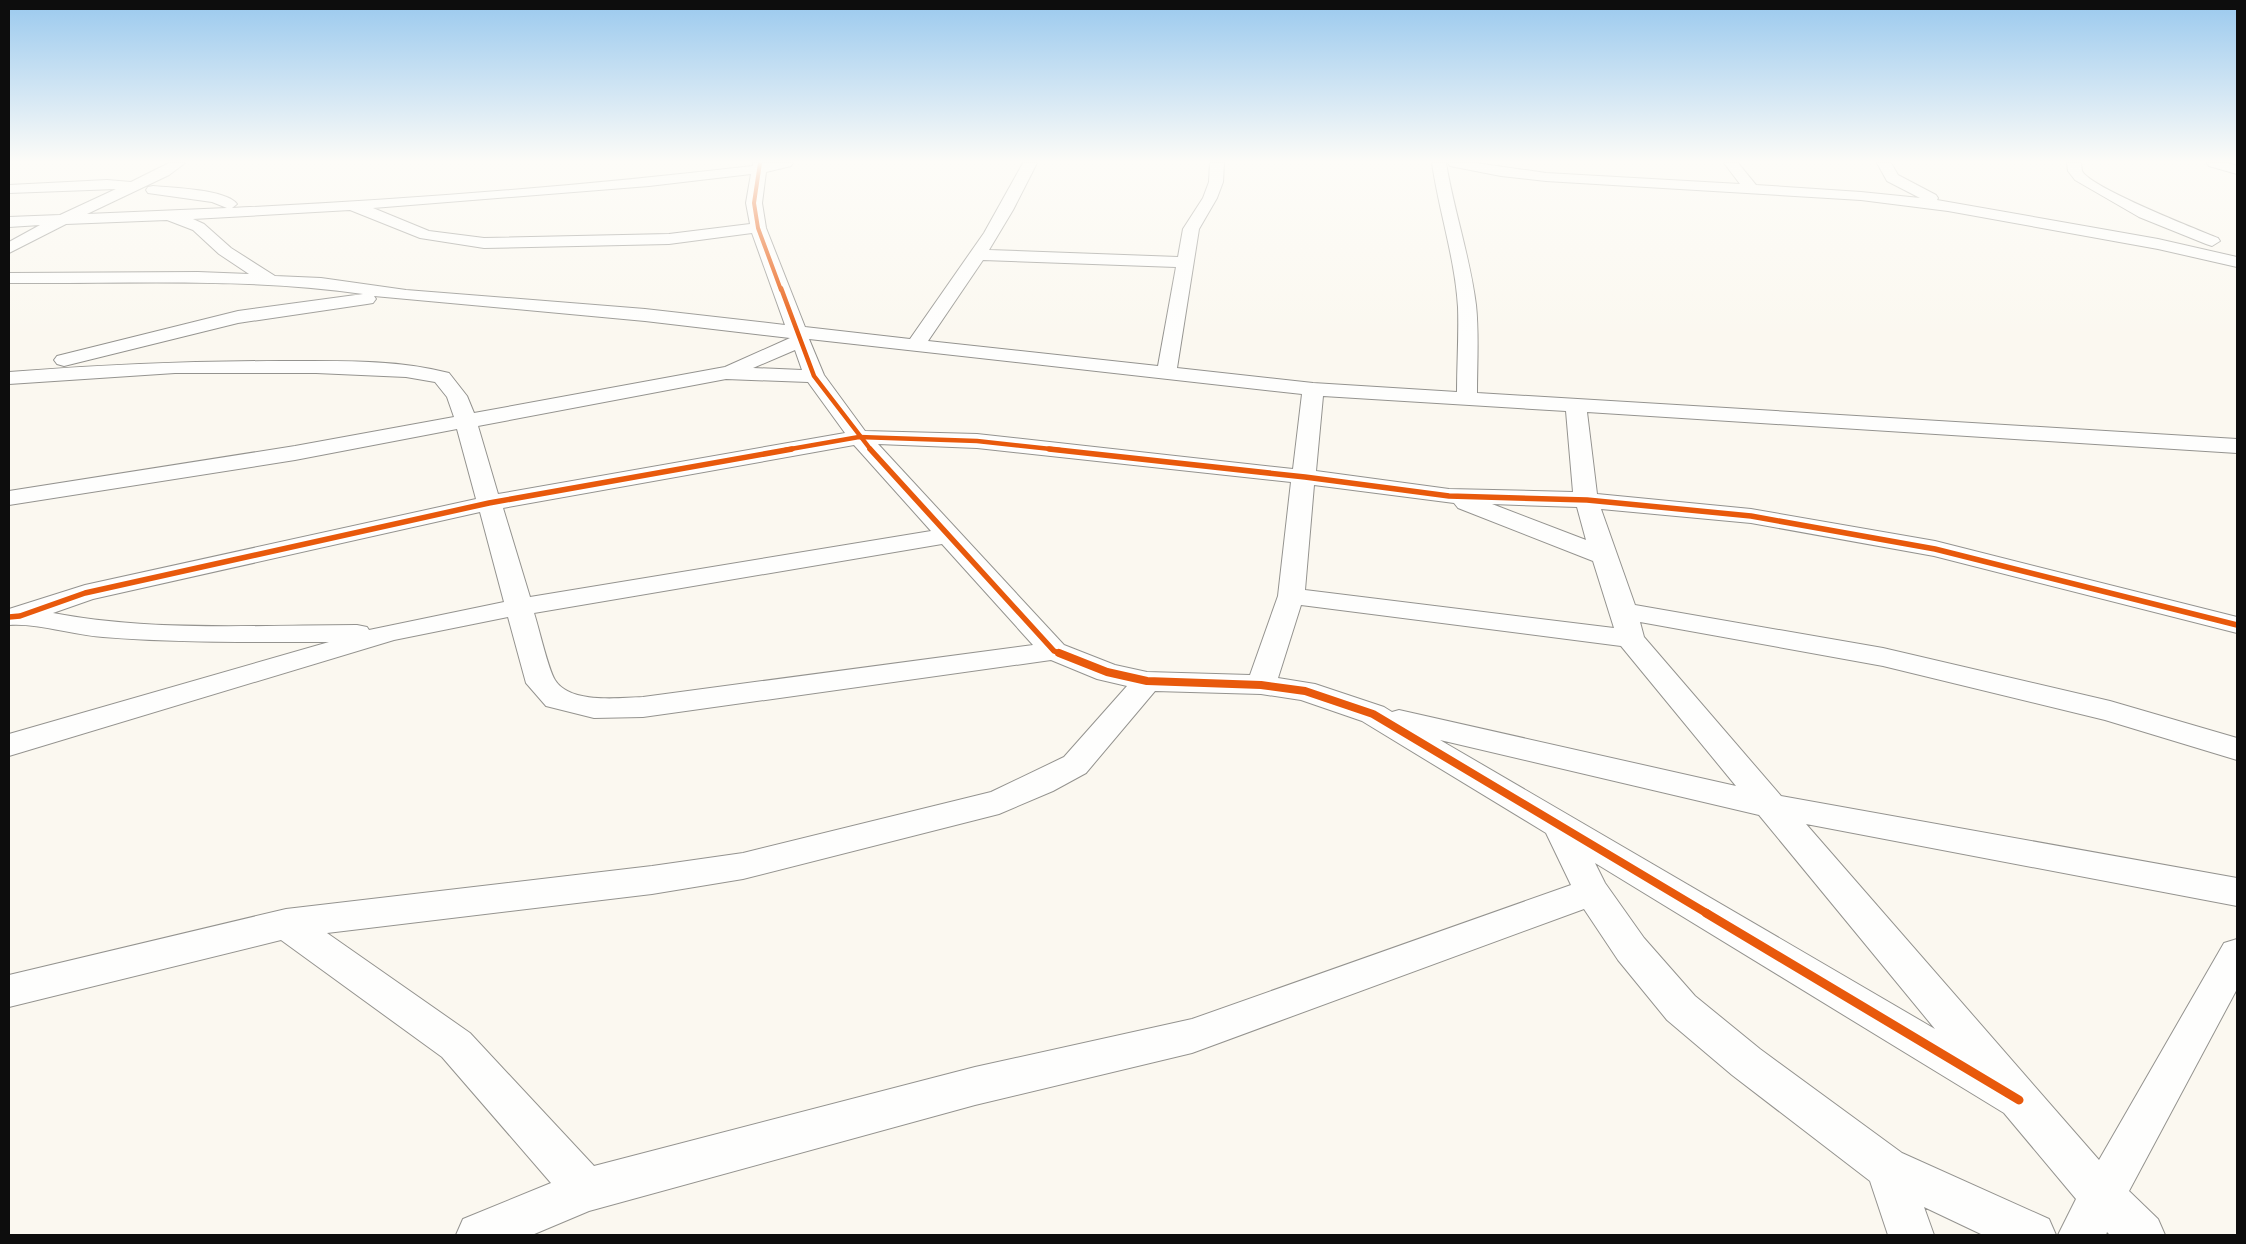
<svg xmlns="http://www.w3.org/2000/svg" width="2246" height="1244" font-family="'Times New Roman',serif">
  <rect width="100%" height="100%" fill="#fbf8f0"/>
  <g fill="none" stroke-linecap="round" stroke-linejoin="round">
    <g stroke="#94938f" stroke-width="2">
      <g id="street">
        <path d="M169,163H185L169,175L87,214L227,208L212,202L148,193L146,190L148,187L153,186C171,188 226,189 237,204L232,208C406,200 580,186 753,166V163H793L791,166L766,172L762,203L766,228L805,327L910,339L984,233L1023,163H1037L1013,210L989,250L1178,257L1183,229L1203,198L1209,182L1210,163H1224L1223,182L1217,198L1199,229L1177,368L1313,383L1457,392C1457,364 1459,335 1458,307C1455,258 1439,211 1432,163H1446C1454,211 1470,257 1476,305C1479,333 1477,364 1477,393L2237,439V453L1587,412L1597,494L1751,509L1935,541L2237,617V633L1934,556L1751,523L1601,509L1635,605L1883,648L2110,701L2237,738V760L2105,720L1883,666L1640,622L1644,637L1781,796L2237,878V906L1806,824L2099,1160L2224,943L2237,939V989L2129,1191L2158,1219L2165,1235H2110L2107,1232L2106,1235H2058L2076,1199L2004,1113L1595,863L1605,883L1644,938L1695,996L1760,1049L1902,1153L2049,1219L2056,1235H1983L1924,1207L1934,1235H1888L1870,1181L1732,1075L1667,1020L1618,960L1584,909L1192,1053L975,1105L589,1211L532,1235H456L463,1219L551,1183L442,1057L281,940L9,1007V975L286,909L652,866L743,853L991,792L1064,757L1127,686L1097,679L1051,660L643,717L594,718L546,706L526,683L508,617L394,640L9,756V734L329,642C253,642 178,643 103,637C72,635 40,623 9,625V609L85,585L476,499L457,429L295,460L9,505V491L295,446L454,417L447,397L435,382L406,377L316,373H175L9,384V372C100,365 191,361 282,361C337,361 396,359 449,373L467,396L474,413L725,367L790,338L645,321L374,296L376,299L373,303L367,304L238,323L64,366L57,364L54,360L57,356L238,311L363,294C246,277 127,284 9,283V273L198,272L249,274L219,254L193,230L167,220L66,224L9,253V242L40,225L9,227V217L60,215L116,189L9,193V185L107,180L131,182ZM751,174L746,203L750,224L669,234L484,238L429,231L373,208L649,186ZM350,210L420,238L484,248L669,244L752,233L785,325L645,309L406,290L321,278L275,276L231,248L204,224L193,219ZM983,260L1176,267L1158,366L928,341ZM809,339L1302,394L1293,469L977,434L865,431L824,375ZM795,350L802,370L753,368ZM726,379L808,382L845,433L498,494L478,426ZM1323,396L1566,411L1573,492L1449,489L1316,471ZM878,444L977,448L1291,482L1278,596L1250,675L1147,672L1115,665L1064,645ZM854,445L931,531L530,597L503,508ZM1314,485L1454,503L1458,508L1593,561L1614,628L1305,590ZM1492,504L1577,507L1586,540ZM480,512L504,602L369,630L367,627L357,625C256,625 153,632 53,613L93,599ZM942,544L1033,645L643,697C618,698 570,704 555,680C548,669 539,628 534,613ZM1301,605L1621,646L1736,786L1399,710L1392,712L1384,707L1315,684L1278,678ZM1155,691L1261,694L1301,700L1362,721L1546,833L1571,885L1192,1019L975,1067L594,1166L470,1033L327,933L652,894L743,879L999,814L1053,791L1086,773ZM1440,740L1759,815L1935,1029Z"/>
        <polygon points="1448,163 1476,163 1546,173 1740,184 1724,163 1738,163 1756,185 1861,192 1920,198 1887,181 1877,163 1891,163 1898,175 1936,195 1938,198 1937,200 2158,239 2237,257 2237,267 2158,249 1948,211 1861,200 1546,181 1501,176 1450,166"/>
        <path d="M2067,163H2081C2081,164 2082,170 2082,171C2091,188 2196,229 2218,238L2220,241L2212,246L2206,244L2139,217L2075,180L2068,171Z"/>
        <polygon points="2207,163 2228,163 2237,166 2237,174 2209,166"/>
      </g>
    </g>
    <use href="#street" fill="#fefefd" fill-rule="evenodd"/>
    <g stroke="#fff" stroke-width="5.5">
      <polyline id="cycleway-far4" points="760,163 754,203 758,228 781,290"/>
    </g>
    <g stroke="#fff" stroke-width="7">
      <g id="cycleway-far3">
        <polyline points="781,288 814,376 871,450"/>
        <polyline points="785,450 859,437 977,441 1060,450"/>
      </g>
    </g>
    <g stroke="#fff" stroke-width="9">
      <g id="cycleway-far2">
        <polyline points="870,449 1054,651 1062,654"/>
        <polyline points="1049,449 1305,477 1449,496 1587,500 1751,516 1935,549 2237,625"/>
        <polyline points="9,617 20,616 85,593 489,503 792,449"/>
      </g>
    </g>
    <g stroke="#fff" stroke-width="11">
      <polyline id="cycleway-far1" points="1059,653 1107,672 1147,681 1261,685 1305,691 1373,714 1708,914"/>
    </g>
    <g stroke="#fff" stroke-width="12">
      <polyline id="cycleway" points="1706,913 2019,1100"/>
    </g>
    <use href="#cycleway-far4" stroke="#e8590c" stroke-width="4"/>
    <use href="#cycleway-far3" stroke="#e8590c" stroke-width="4.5"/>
    <use href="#cycleway-far2" stroke="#e8590c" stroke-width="5.5"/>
    <use href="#cycleway-far1" stroke="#e8590c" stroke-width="8"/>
    <use href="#cycleway" stroke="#e8590c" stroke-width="9"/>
  </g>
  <linearGradient id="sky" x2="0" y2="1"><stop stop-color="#9ac9ee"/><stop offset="0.48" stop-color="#fdfcf8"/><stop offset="1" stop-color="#fdfcf8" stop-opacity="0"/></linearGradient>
  <rect width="2246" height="337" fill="url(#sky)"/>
  <rect width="2246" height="1244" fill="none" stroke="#0d0d0d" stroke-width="20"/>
</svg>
